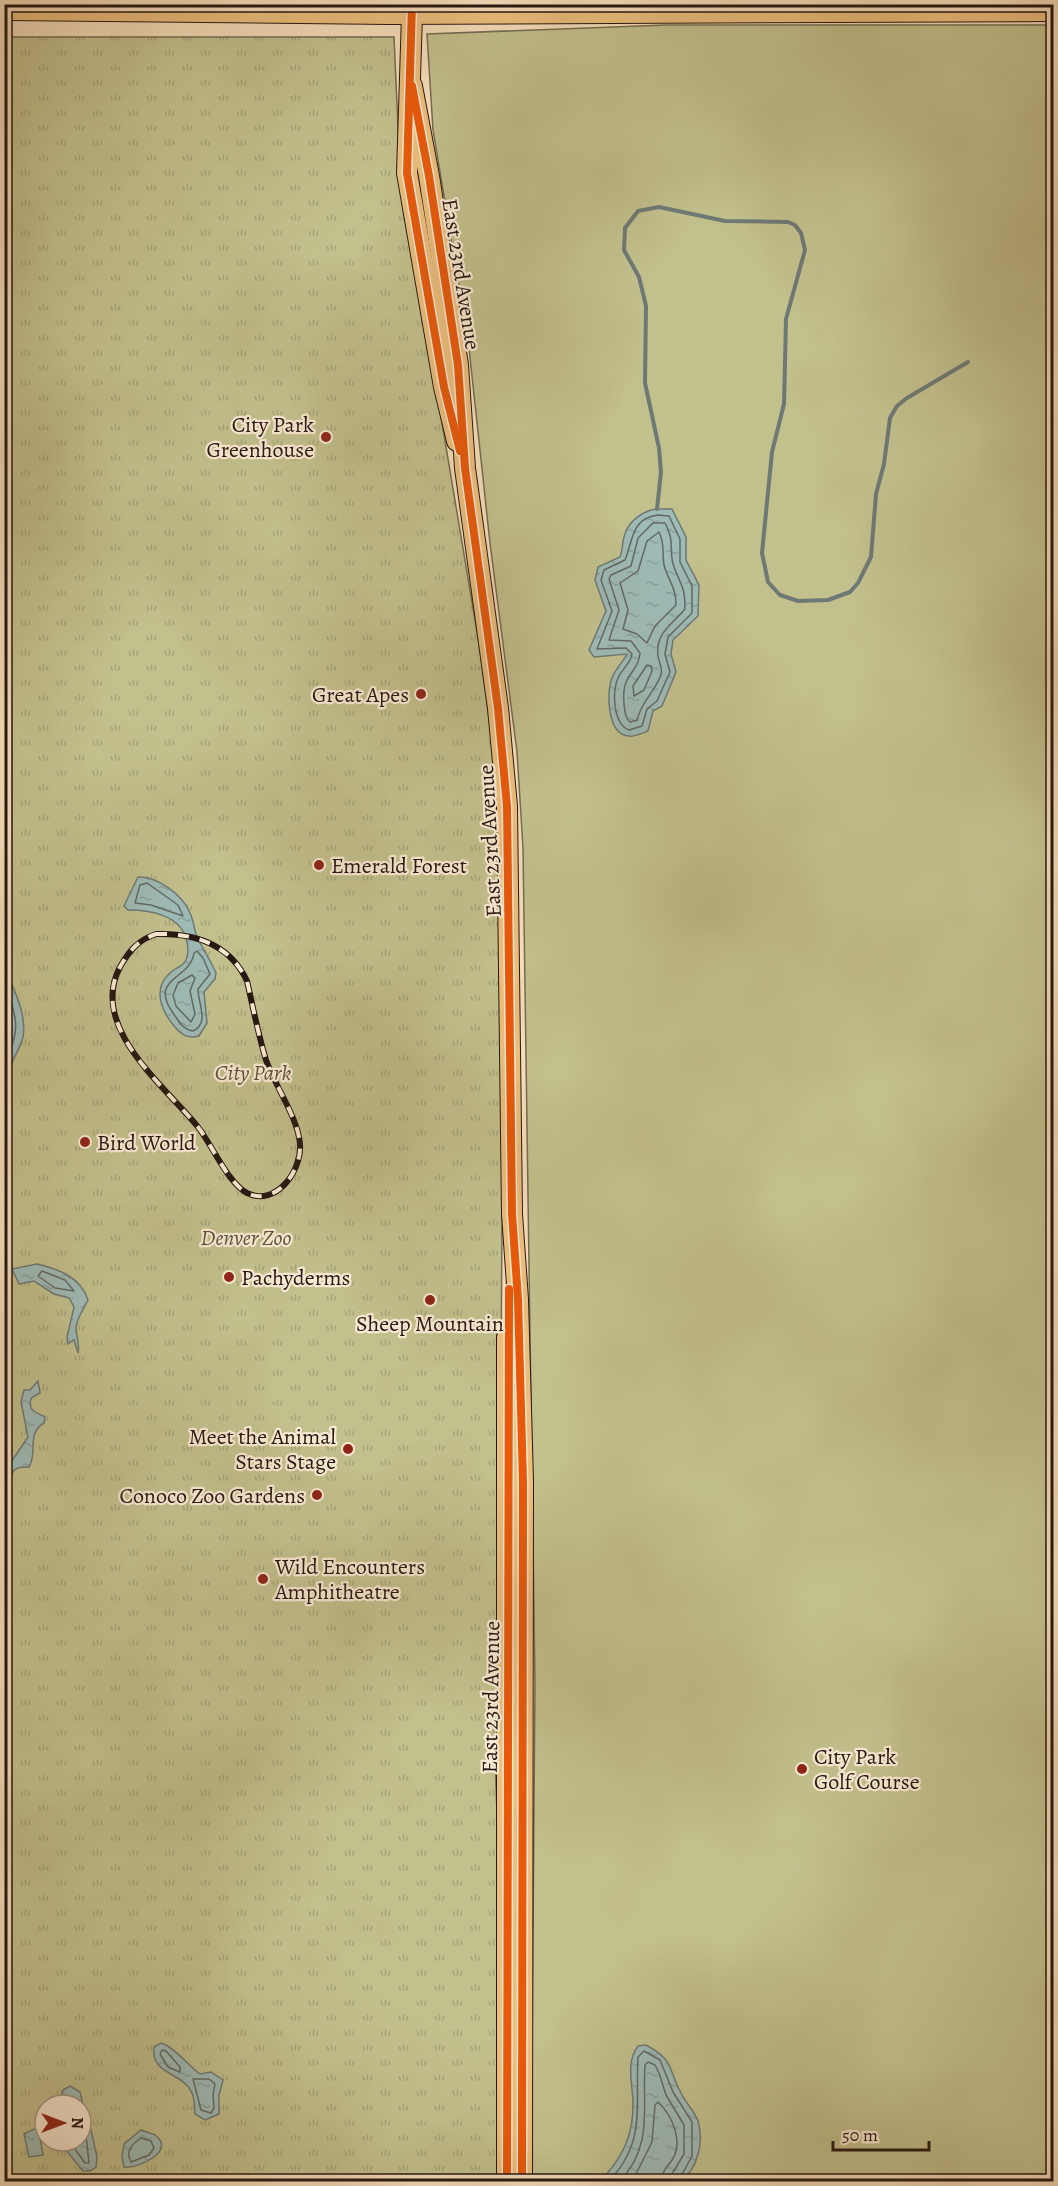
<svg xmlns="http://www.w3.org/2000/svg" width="1058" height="2186" font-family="Alegreya,serif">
  <defs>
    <pattern id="park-tufts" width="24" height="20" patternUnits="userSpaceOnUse" patternTransform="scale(1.5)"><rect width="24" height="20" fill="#c2c08d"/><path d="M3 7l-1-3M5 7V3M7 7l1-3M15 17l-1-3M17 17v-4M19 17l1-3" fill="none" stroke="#a7a479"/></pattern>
    <pattern id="water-ripples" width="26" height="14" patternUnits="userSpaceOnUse" patternTransform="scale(1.5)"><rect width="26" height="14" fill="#9ebbb7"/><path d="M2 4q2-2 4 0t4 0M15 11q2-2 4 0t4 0" fill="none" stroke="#88a09c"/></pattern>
  </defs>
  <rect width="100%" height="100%" fill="#f7debc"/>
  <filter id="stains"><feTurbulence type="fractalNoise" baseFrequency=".00333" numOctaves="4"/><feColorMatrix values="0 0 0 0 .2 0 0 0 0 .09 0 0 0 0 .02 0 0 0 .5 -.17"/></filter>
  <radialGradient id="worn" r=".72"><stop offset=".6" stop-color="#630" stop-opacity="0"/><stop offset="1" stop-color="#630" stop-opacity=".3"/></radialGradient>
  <polygon fill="#c2c08d" stroke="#746c50" stroke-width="1.5" points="666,25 1053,25 1053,2181 531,2181 535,1683 523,848 517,752 490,543 468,339 433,130 427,34"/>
  <path fill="url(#park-tufts)" stroke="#746c50" stroke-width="1.5" fill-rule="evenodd" d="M5,37H394L400,172L479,644L494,756L500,860L503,1049L501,1381L504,1576L495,1760L498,1840L497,2181H5ZM45,2105H81V2141H45Z"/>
  <g fill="url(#water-ripples)" stroke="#6e7975" stroke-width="1.5">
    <path d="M657,509H672L686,537V560L699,585L698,616L673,640L671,654L676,672L662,706L653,711L648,731C643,733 634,737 629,736C607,735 606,692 612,678C616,668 623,662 627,654L594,657L589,650L606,611L595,580L598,567L620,557C623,550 622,541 625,534C629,520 645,510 657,509Z"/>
    <path d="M138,877C157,876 183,895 190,913C194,921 194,931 198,939C204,951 211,961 216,973L215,979L204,992L207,1023L199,1036C188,1039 182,1035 175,1027C162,1012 152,990 169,974C174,968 183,967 186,960C189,954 188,947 187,942C182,915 150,910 128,910L124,906Z"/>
    <path d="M5,969C14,990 27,1014 23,1037C20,1050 11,1060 9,1073C7,1084 9,1093 5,1105Z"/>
    <path d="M37,1264C58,1269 81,1277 88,1300C84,1309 77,1317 76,1328C76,1337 80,1342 78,1353L74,1340L68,1344L67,1337L74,1307L69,1298L54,1294L34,1281L19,1284L12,1269Z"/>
    <path d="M38,1381L40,1393L31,1398C28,1412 35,1411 45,1417L44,1423C26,1433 38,1453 29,1467C8,1466 14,1476 5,1487V1471L28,1437L21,1402L24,1390H30Z"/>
    <path d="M161,2043C173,2046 188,2065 200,2074L211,2072L223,2080L219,2095V2114L205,2120L195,2114C194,2108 195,2097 191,2091C181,2072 150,2074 154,2047Z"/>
    <path d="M646,2045C675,2061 667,2067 681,2093C685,2102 695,2112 698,2121C704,2142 698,2168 681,2181H600C623,2158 634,2134 633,2101C632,2082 626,2062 638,2046Z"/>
    <polygon points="70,2086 80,2092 89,2128 91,2130 97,2157 96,2167 90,2171 83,2171 62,2145 64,2141 81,2141 81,2105 64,2105 61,2098 63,2090"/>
    <polygon points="38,2127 43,2155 29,2157 24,2134"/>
    <path d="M141,2130C145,2132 151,2133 155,2135C177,2151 138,2169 124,2167L122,2156L124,2144Z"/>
  </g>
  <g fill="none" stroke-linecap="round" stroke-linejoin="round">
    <g stroke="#626964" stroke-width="1.5">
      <path d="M658,515L669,516L680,539V562L692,586V613L668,637L665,654L670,672L657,701L647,709L642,726L629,730C613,724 612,692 618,678C622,669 631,663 632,654L626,648L597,649L612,611L601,580L604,570L625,560C633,541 631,518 658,515Z"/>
      <path d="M653,523H665C675,541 669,549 673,564C680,586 685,583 685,609C672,625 655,633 658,656C659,663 663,668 661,675C653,695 642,700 637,720L630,722C625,717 625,712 624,704C621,672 638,675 640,653L631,641L609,640L619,610L609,579L611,575L631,566L638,538Z"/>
      <path d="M659,532C665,543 662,553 664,565C668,581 676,586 676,605L655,626L647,643L637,634L623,629L628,610L620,583L638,571L647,541Z"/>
      <polygon points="647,665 651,666 652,671 644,690 634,696 633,686"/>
      <polygon points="147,883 178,905 183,916 151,905 135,903 140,885"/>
      <path d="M197,951L203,958L210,974L198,989C198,1004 210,1023 193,1031C184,1030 180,1023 175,1016C146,977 190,981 194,953Z"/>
      <polygon points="192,975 195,978 190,991 195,1014 191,1022 176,1006 173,995 178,983"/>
      <path d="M4,984C19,1018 20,1032 4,1066"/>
      <polygon points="42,1271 65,1280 74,1291 55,1288 38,1276"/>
      <polygon points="162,2050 166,2051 180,2067 180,2072 168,2067 160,2054"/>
      <polygon points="193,2079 209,2079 215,2084 213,2095 214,2108 211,2113 201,2110"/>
      <path d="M141,2138L151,2141L154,2148L149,2155L131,2162C125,2151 132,2144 141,2138Z"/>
      <polyline points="69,2141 85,2163 89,2163 86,2135 81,2122"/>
      <path d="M608,2182C647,2142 635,2107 638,2057L644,2051L660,2060L673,2092L692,2122V2156L678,2182"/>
      <path d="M619,2182C654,2146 642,2108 645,2065L648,2062L655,2065L659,2073L666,2095L684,2125V2154L672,2174L671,2182"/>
      <path d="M632,2182L652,2142L655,2105L658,2102C672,2115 684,2142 672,2160C666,2168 662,2171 662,2182"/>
    </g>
    <polyline stroke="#6e7975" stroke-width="4" points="657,509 661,472 659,448 645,383 646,306 639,277 624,250 625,228 638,211 659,207 725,221 788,222 795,225 801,233 805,250 786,319 784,404 772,452 762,553 768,582 780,595 798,601 828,600 850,592 858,583 871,557 876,494 884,464 890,418 897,406 907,398 968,362"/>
    <g stroke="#251712" stroke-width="22">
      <g id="major">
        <polyline points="4,10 390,14 1054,11"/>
        <polyline points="412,14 407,173 444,387 457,441"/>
        <polyline points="412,86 429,176 458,365 465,468 498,708 507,806 512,1214 518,1299 523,1482 522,2182"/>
        <polyline points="507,2182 507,1337"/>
      </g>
    </g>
    <use href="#major" stroke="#ecbf7e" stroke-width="20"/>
    <g stroke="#251712" stroke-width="6">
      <path id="rail" d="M156,934C194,933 230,944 247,981C253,1007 258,1034 266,1060C275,1086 298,1118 300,1144C302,1171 276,1207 247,1193C228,1183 212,1145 198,1127C165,1086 88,1027 120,967C129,951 138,940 156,934Z"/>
    </g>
    <use href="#rail" stroke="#faead3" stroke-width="4" stroke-dasharray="11" stroke-linecap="butt"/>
    <g stroke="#faead3" stroke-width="11">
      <g id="cycleway">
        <polyline points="412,4 407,173 444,387 460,451"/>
        <polyline points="412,86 429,176 458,365 465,468 498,708 507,806 512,1214 518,1299 523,1482 522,2182"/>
        <polyline points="507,2182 509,1289"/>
      </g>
    </g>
    <use href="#cycleway" stroke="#e8590c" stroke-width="8"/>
  </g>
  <g fill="#8f2418" stroke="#faead3" stroke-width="2">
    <circle cx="326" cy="437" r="6"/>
    <circle cx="421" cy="694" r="6"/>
    <circle cx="319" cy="865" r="6"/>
    <circle cx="85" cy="1142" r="6"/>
    <circle cx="229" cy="1277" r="6"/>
    <circle cx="430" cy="1300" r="6"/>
    <circle cx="348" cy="1449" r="6"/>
    <circle cx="317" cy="1495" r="6"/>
    <circle cx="263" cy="1579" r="6"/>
    <circle cx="802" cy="1769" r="6"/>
  </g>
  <g text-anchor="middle" stroke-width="4.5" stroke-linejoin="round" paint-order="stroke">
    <g font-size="22" fill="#251712" stroke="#faead3">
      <text transform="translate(462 274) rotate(81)" y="8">East 23rd Avenue</text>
      <text transform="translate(489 841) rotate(-93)" y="8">East 23rd Avenue</text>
      <text transform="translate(490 1697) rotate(-89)" y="8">East 23rd Avenue</text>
    </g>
    <g font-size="22" fill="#251712" stroke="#faead3" text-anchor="start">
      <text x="314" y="432" text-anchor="end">City Park<tspan x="314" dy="25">Greenhouse</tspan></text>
      <text x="409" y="702" text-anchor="end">Great Apes</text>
      <text x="331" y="873">Emerald Forest</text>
      <text x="97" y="1150">Bird World</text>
      <text x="241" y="1285">Pachyderms</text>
      <text x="430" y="1331" text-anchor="middle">Sheep Mountain</text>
      <text x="336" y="1444" text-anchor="end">Meet the Animal<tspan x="336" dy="25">Stars Stage</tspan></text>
      <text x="305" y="1503" text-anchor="end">Conoco Zoo Gardens</text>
      <text x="275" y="1574">Wild Encounters<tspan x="275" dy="25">Amphitheatre</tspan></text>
      <text x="814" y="1764">City Park<tspan x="814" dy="25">Golf Course</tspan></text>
    </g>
    <g font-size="22" font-style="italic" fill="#5c523d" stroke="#faead3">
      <text x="253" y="1080">City Park</text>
      <text x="246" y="1245">Denver Zoo</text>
    </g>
  </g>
  <rect width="1058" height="2186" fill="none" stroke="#f7debc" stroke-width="24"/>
  <rect x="6" y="6" width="1046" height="2174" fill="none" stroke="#251712" stroke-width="3"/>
  <rect x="12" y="12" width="1034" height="2162" fill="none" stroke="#251712" stroke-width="1.5"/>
  <g transform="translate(63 2123) rotate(90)"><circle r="28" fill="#faead3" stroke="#a59686" stroke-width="1.5"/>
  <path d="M0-4.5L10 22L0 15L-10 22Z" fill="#8f2418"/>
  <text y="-9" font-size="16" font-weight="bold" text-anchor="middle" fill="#251712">N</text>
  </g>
  <path d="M833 2141v9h96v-9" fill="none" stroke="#251712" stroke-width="3"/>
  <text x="842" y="2141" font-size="18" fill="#251712" stroke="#faead3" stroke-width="4.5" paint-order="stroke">50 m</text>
  <rect width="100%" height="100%" filter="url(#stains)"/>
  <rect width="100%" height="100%" fill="url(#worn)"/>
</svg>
